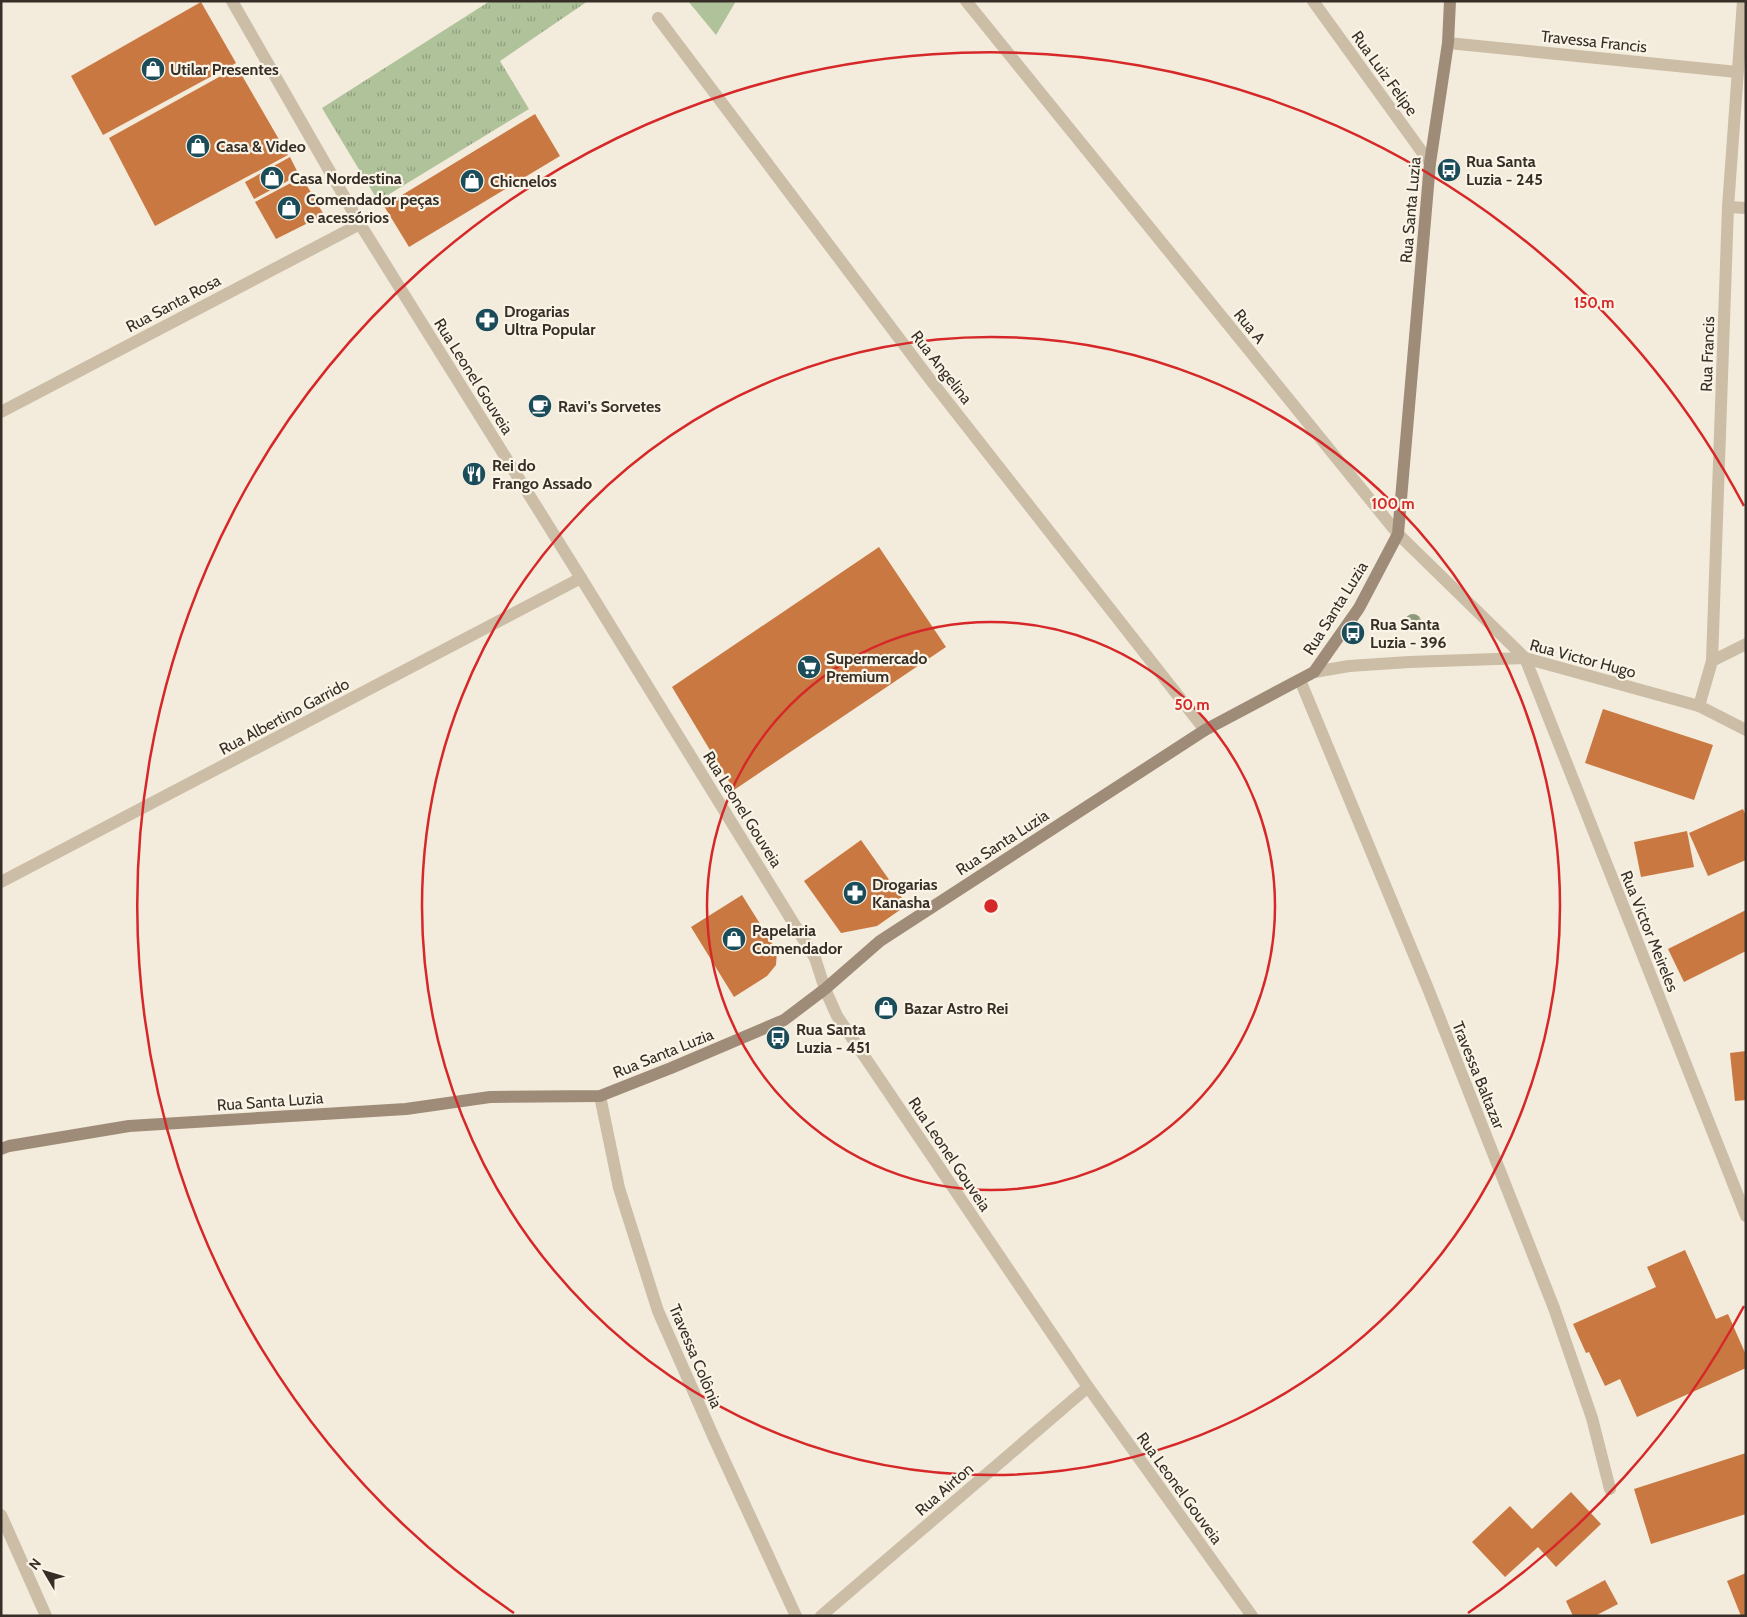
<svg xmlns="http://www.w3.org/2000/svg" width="1747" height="1617" font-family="Cabin,sans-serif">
  <defs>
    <pattern id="grass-tufts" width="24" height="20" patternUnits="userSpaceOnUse" patternTransform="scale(1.25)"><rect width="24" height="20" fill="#afc29a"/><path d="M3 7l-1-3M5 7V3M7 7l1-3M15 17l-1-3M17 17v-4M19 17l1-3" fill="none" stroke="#8f9e7e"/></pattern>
  </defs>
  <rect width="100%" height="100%" fill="#f3ebdb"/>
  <polygon fill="url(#grass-tufts)" points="490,1 588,1 500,61 529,109 378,201 322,108"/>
  <polygon fill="#afc29a" points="688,1 736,1 716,35"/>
  <g fill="#ca7841">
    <polygon points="201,2 236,63 103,135 71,76"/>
    <polygon points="237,67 288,155 155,226 109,138"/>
    <polygon points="535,114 560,156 409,247 384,206"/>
    <polygon points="290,157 299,175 254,199 245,182"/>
    <polygon points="302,177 324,215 276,239 255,202"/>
    <polygon points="879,547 946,647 734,790 672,687"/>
    <polygon points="1603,709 1713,745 1694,800 1585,763"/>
    <polygon points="1743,809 1746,816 1746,860 1708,876 1689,833"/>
    <polygon points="1687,831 1694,867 1641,877 1634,842"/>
    <polygon points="861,840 907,905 877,926 841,933 804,881"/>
    <polygon points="742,895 777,951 776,965 767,976 734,997 691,927"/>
    <polygon points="1746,910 1746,951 1684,982 1668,949"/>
    <polygon points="1746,1051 1746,1100 1735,1101 1730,1053"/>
    <polygon points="1685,1250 1716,1319 1728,1314 1746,1355 1746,1368 1637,1417 1620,1379 1605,1386 1589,1352 1586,1353 1573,1324 1656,1287 1647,1267"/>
    <polygon points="1746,1453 1746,1514 1651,1544 1634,1489"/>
    <polygon points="1571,1492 1601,1524 1556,1567 1538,1547 1505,1577 1472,1542 1510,1506 1532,1529"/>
    <polygon points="1746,1573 1746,1616 1741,1616 1727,1581"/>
    <polygon points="1605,1580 1618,1604 1595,1616 1573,1616 1566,1601"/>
  </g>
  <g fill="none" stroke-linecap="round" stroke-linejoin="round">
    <g stroke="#cbbda6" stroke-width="12">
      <polyline points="232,1 360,224 581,578 815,958 825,989 837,1016 1088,1387 1252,1616"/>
      <polyline points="966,1 1398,534 1525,658 1746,1216"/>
      <polyline points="1313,1 1430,163"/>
      <polyline points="658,18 929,378 1205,730"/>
      <polyline points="1448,43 1737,72"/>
      <polyline points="1728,207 1746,208"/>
      <polyline points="1,412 360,224"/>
      <polyline points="1712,661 1746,644"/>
      <polyline points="1314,672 1349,666 1409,662 1525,658 1699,706 1746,730"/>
      <polyline points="1300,680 1429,991 1554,1308 1592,1418 1610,1489"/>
      <polyline points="1699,706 1712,661 1728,207 1743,1"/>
      <polyline points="1,882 581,578"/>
      <polyline points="600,1096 619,1188 658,1311 714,1438 796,1616"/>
      <polyline points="1,1515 46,1616"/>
      <polyline points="821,1616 1088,1387"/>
    </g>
    <polyline stroke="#9f8c78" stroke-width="12" points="1,1149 9,1146 129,1126 406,1109 490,1097 600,1096 671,1068 784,1020 825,989 880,941 1205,730 1314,672 1359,608 1398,534 1430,163 1448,43 1450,1"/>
  </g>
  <circle fill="#90997a" cx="1413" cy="622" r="8"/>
  <g fill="none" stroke="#d62828" stroke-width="2.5">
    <circle cx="991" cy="906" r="284"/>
    <circle cx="991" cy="906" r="569"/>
    <path d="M1744 1306A853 853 0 0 1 1468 1613M514 1613A853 853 0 1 1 1744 506"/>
  </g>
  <defs>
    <g id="shop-disc" transform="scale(1.25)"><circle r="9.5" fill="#1b4c5a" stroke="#faf4e7"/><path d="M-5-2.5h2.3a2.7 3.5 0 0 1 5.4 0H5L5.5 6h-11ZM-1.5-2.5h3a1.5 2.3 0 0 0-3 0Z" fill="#fff"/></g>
    <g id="bus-disc" transform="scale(1.25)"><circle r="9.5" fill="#1b4c5a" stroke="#faf4e7"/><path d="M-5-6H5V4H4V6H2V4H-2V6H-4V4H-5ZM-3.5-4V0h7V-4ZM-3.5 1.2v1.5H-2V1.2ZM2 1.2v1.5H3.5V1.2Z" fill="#fff"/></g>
    <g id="pharmacy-disc" transform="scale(1.25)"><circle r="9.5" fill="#1b4c5a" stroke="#faf4e7"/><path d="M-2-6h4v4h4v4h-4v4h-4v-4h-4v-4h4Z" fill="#fff"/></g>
    <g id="cafe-disc" transform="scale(1.25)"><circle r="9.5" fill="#1b4c5a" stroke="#faf4e7"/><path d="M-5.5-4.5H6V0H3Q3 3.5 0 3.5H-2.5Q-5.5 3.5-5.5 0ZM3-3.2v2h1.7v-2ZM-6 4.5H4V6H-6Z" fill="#fff"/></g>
    <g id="restaurant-disc" transform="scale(1.25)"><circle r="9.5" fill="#1b4c5a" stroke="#faf4e7"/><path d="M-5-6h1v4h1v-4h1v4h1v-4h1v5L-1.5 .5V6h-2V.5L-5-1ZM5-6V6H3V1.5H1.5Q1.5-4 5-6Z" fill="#fff"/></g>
    <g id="supermarket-disc" transform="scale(1.25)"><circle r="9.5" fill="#1b4c5a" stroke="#faf4e7"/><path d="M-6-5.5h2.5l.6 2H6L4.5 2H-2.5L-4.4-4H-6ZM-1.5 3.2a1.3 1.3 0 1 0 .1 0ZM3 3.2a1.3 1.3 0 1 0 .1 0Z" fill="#fff"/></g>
  </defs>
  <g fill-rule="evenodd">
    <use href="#shop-disc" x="153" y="69"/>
    <use href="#shop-disc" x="198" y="146"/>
    <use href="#bus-disc" x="1449" y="170"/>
    <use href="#shop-disc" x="272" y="178"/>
    <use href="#shop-disc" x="472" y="181"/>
    <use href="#shop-disc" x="289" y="208"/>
    <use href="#pharmacy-disc" x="487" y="320"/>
    <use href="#cafe-disc" x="540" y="406"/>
    <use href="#restaurant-disc" x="474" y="474"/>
    <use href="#bus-disc" x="1353" y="633"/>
    <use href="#supermarket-disc" x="809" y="667"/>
    <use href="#pharmacy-disc" x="855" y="893"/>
    <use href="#shop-disc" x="734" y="939"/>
    <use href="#shop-disc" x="886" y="1008"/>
    <use href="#bus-disc" x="778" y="1038"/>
  </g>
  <g text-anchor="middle" stroke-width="4.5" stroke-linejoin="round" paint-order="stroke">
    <g font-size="16" fill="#372f27" stroke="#faf4e7">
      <text transform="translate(1594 41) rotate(6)" y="6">Travessa Francis</text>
      <text transform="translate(1385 73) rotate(54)" y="6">Rua Luiz Felipe</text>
      <text transform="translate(1410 210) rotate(-85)" y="6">Rua Santa Luzia</text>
      <text transform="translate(173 303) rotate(-28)" y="6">Rua Santa Rosa</text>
      <text transform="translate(1250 326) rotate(51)" y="6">Rua A</text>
      <text transform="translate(1707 354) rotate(-88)" y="6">Rua Francis</text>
      <text transform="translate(942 367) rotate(52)" y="6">Rua Angelina</text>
      <text transform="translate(474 376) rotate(58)" y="6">Rua Leonel Gouveia</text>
      <text transform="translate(1335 608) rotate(-58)" y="6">Rua Santa Luzia</text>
      <text transform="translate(1583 658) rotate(15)" y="6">Rua Victor Hugo</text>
      <text transform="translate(284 716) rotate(-28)" y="6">Rua Albertino Garrido</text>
      <text transform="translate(743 809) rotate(58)" y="6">Rua Leonel Gouveia</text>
      <text transform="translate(1002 842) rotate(-33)" y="6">Rua Santa Luzia</text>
      <text transform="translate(1650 931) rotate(68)" y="6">Rua Victor Meireles</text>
      <text transform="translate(663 1053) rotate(-22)" y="6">Rua Santa Luzia</text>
      <text transform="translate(1479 1075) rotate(68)" y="6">Travessa Baltazar</text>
      <text transform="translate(270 1101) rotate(-4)" y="6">Rua Santa Luzia</text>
      <text transform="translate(950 1154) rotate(56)" y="6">Rua Leonel Gouveia</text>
      <text transform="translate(696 1356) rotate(67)" y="6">Travessa Colônia</text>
      <text transform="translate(1180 1488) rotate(54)" y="6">Rua Leonel Gouveia</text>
      <text transform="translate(944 1489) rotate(-41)" y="6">Rua Airton</text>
    </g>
    <g font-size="16" font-weight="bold" fill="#372f27" stroke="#faf4e7" text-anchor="start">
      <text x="170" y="75">Utilar Presentes</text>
      <text x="216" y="152">Casa &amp; Video</text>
      <text x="1466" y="167">Rua Santa<tspan x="1466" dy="18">Luzia - 245</tspan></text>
      <text x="290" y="184">Casa Nordestina</text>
      <text x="490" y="187">Chicnelos</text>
      <text x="306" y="205">Comendador peças<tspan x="306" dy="18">e acessórios</tspan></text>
      <text x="504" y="317">Drogarias<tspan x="504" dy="18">Ultra Popular</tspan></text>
      <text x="558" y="412">Ravi's Sorvetes</text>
      <text x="492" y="471">Rei do<tspan x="492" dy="18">Frango Assado</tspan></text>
      <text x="1370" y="630">Rua Santa<tspan x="1370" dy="18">Luzia - 396</tspan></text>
      <text x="826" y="664">Supermercado<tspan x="826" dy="18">Premium</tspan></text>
      <text x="872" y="890">Drogarias<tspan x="872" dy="18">Kanasha</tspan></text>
      <text x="752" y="936">Papelaria<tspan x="752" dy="18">Comendador</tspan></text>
      <text x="904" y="1014">Bazar Astro Rei</text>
      <text x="796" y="1035">Rua Santa<tspan x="796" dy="18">Luzia - 451</tspan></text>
    </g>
  </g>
  <circle cx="991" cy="906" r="8" fill="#d62828" stroke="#faf4e7" stroke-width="2.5"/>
  <g font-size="15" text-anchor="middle" font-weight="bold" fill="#d62828" stroke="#faf4e7" stroke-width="4.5" stroke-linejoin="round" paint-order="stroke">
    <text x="1594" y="308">150 m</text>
    <text x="1393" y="509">100 m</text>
    <text x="1192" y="710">50 m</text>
  </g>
  <rect width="1747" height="1617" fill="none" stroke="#372f27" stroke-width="5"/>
  <g transform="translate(45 1572) rotate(308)" stroke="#faf4e7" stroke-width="4" paint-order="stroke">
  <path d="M0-4L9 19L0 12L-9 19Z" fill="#372f27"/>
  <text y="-8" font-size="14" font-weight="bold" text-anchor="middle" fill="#372f27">N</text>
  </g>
</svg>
